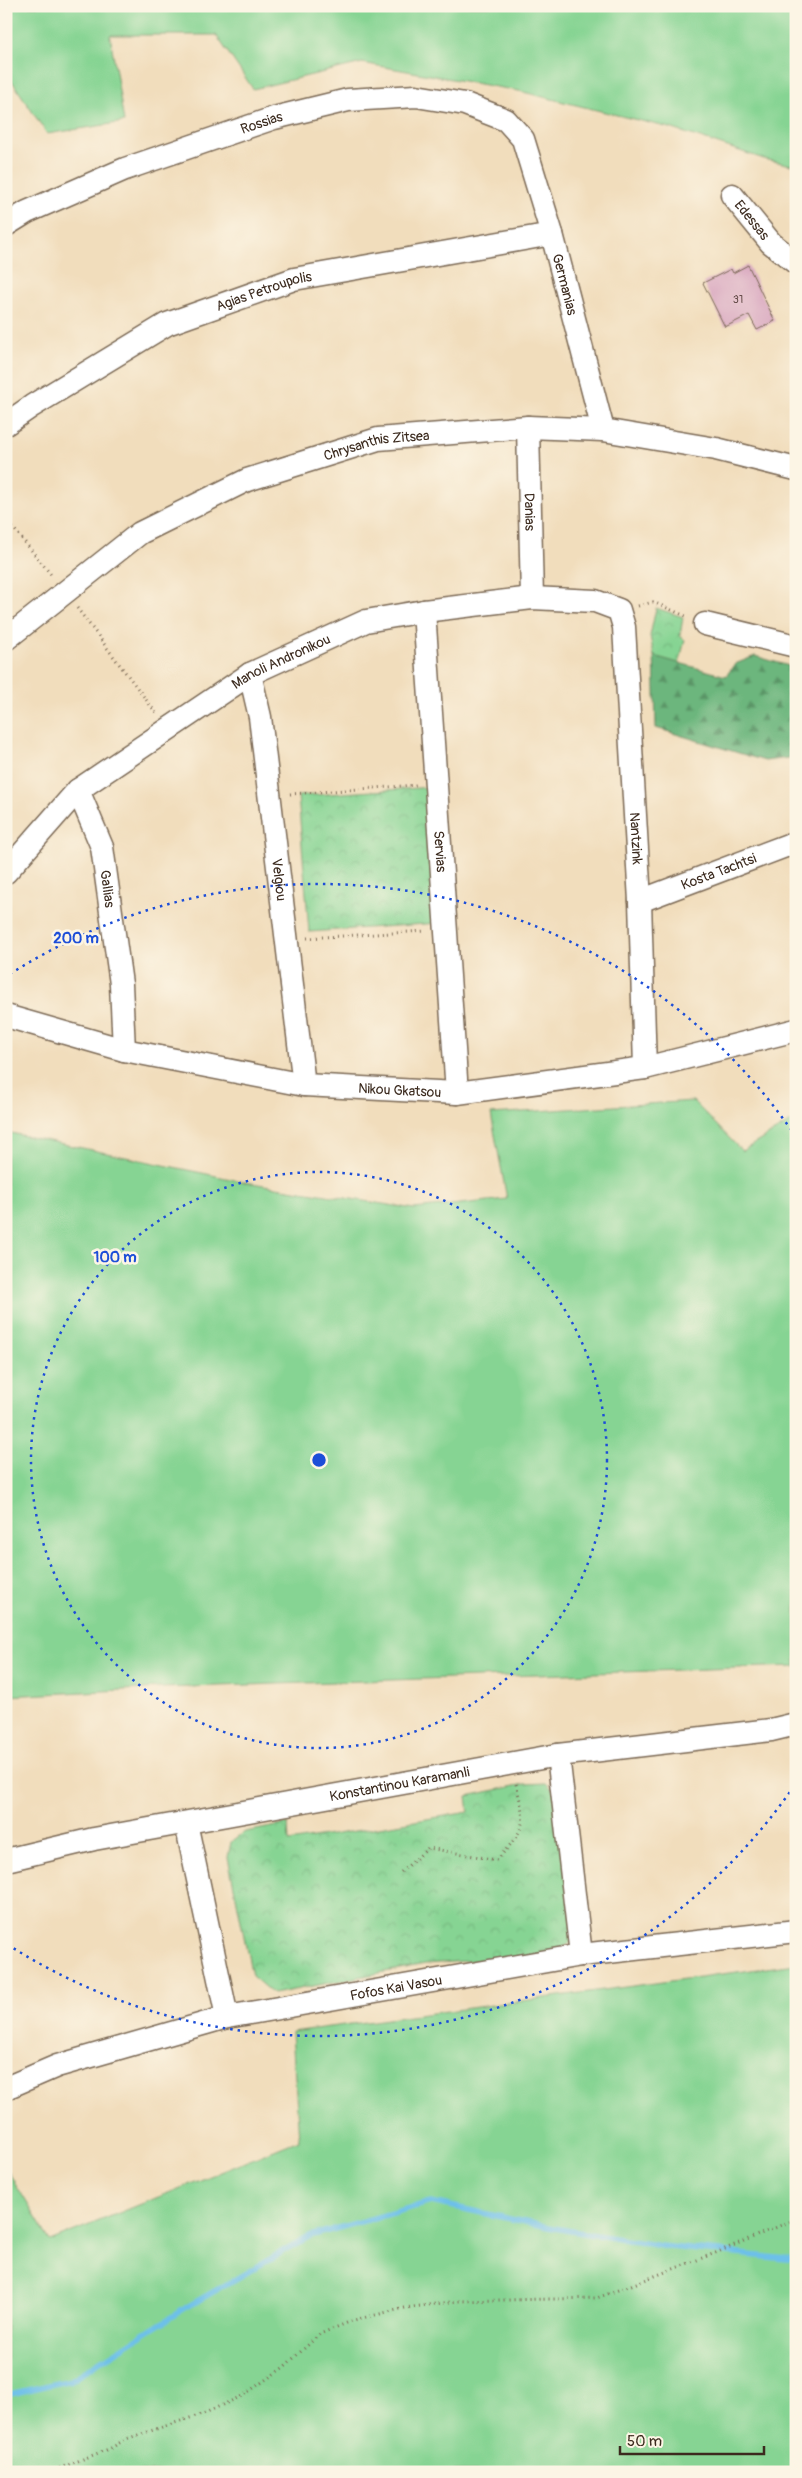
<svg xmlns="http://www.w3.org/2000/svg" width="802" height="2478" font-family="Pangolin,sans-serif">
  <defs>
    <pattern id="forest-firs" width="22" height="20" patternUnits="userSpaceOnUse" patternTransform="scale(1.25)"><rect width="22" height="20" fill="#6cb67d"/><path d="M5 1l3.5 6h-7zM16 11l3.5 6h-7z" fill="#5a9466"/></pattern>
    <pattern id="park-crowns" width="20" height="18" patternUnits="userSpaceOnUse" patternTransform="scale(1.25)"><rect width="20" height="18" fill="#86d493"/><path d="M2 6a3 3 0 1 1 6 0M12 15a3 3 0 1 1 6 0" fill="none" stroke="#75b67e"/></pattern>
  </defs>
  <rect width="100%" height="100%" fill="#fcf5e5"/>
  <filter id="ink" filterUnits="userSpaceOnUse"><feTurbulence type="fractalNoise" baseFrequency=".02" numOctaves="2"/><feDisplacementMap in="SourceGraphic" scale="10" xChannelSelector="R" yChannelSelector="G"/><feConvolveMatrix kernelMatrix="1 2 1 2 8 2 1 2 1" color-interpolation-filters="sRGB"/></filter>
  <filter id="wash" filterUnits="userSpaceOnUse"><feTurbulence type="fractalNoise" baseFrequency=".0096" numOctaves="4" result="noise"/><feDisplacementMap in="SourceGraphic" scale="20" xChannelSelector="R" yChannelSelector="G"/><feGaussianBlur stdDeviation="1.12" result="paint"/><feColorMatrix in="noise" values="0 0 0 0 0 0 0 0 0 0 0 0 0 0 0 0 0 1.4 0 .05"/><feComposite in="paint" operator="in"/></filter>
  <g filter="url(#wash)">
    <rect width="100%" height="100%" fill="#f1ddbc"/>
    <g fill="#86d493" stroke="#607f58">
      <polygon points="6,6 796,6 796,166 764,159 670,128 519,91 362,63 253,89 216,35 110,35 124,122 47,134 6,72"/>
      <polygon points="693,1101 742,1151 796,1119 796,1666 161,1688 6,1696 6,1132 245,1182 414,1209 507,1199 491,1114"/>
      <polygon points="796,1964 796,2472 6,2472 6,2168 50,2241 299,2140 292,2032"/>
    </g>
    <polygon fill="url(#forest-firs)" stroke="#54704e" points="654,656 726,676 735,664 755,656 796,668 796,757 765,761 656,728"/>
    <g fill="url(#park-crowns)" stroke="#607f58">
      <polygon points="656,608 683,617 680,636 685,640 679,663 654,656 650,636"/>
      <polygon points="433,787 440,923 309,932 298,796"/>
      <polygon points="546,1783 559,1795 574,1940 554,1955 425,1964 273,1994 252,1976 228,1857 231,1842 245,1832 288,1824 289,1842 469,1812 467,1796 524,1784"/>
    </g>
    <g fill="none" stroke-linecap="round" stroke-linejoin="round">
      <polyline stroke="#6dc0e9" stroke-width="5.5" points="6,2395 71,2380 187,2307 310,2236 431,2202 548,2227 661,2246 796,2260"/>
    </g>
    <g id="blocks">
      <polygon fill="#daaac1" points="748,265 775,321 757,330 749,315 725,327 703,283 731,269 733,273"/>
    </g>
  </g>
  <g filter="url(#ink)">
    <use href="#blocks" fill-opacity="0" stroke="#7b6955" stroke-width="1"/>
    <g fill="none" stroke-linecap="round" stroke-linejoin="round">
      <g stroke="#7b6955" stroke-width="25">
        <g id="minor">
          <path id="s1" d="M732,195L771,243L796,263"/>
          <path id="s2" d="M6,225L27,212L125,169L274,118L348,100L416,96L465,104L506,120L523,139L552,234L603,430"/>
          <path id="s3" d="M6,424L32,406L167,324L294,279L552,234"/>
          <path id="s4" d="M528,427L532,598"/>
          <path id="s5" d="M424,611L457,1093"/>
          <polyline points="705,624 796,646"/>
          <path id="s6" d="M6,639L140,533L247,480L378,439L528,427L603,430L716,449L796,469"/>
          <path id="s7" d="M250,674L260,717L304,1085"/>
          <path id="s8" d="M78,790L102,847L121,984L124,1050"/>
          <path id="s9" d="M6,872L78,790L250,674L366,621L424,611L532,598L595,601L619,610L624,627L640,901L645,1068"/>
          <path id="s10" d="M640,901L796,842"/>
          <path id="s11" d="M6,1016L124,1050L304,1085L457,1093L645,1068L796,1030"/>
          <polyline points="558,1755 581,1955"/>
          <polyline points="186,1823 227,2017"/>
          <path id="s12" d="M6,1860L94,1839L558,1755L771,1730L796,1724"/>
          <path id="s13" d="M6,2088L57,2066L227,2017L581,1955L796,1931"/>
        </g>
      </g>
      <g stroke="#7b6955" stroke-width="3" stroke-dasharray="1 4" stroke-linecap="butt">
        <polyline points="6,519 53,577"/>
        <polyline points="638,606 653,602 688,617"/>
        <polyline points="77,608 156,713"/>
        <polyline points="290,794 416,785"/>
        <polyline points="307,938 426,931"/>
        <path d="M401,1872L428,1848L497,1860C526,1827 527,1827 516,1784"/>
        <polyline points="50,2472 111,2448 126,2439 205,2413 242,2396 284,2367 320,2334 354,2320 405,2308 458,2301 597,2298 718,2252 796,2219"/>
      </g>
      <use href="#minor" stroke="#fff" stroke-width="22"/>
    </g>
  </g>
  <g fill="none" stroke="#1d4ed8" stroke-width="2.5" stroke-dasharray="2.5 5">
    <circle cx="319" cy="1460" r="288"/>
    <path d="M794 1786A576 576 0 0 1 10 1946M10 974A576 576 0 0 1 794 1134"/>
  </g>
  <g text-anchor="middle" stroke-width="5" stroke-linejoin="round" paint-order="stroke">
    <g font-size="11" fill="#634a47">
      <text x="738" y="303">31</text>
    </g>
    <g font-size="14" fill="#3b2a1e" stroke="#fcf5e5">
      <text dy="5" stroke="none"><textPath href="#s2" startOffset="276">Rossias</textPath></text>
      <text dy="5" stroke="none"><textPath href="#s1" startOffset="32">Edessas</textPath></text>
      <text dy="5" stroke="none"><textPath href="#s2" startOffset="704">Germanias</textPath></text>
      <text dy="5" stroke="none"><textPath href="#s3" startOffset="292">Agias Petroupolis</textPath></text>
      <text dy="5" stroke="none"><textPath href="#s6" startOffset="425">Chrysanthis Zitsea</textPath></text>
      <text dy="5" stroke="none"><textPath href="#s4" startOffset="85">Danias</textPath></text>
      <text dy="5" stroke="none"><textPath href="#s9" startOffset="350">Manoli Andronikou</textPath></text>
      <text dy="5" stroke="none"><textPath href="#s9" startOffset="930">Nantzink</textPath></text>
      <text dy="5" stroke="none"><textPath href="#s5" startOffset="241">Servias</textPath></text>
      <text dy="5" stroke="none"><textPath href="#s10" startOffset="84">Kosta Tachtsi</textPath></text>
      <text dy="5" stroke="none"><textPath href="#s7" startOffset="208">Velgiou</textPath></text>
      <text dy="5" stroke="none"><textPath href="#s8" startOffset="104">Gallias</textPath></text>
      <text dy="5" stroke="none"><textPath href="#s11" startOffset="402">Nikou Gkatsou</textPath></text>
      <text dy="5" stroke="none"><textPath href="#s12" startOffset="401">Konstantinou Karamanli</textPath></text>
      <text dy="5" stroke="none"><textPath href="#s13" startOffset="404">Fofos Kai Vasou</textPath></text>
    </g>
  </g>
  <circle cx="319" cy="1460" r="8" fill="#1d4ed8" stroke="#fcf5e5" stroke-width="2.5"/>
  <g font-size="15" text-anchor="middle" font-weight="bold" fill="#1d4ed8" stroke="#fcf5e5" stroke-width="5" stroke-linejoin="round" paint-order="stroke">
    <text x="76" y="943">200 m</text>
    <text x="115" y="1262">100 m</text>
  </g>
  <rect width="802" height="2478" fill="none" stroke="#fcf5e5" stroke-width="25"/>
  <path d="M620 2446v8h144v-8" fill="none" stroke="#3b2a1e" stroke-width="2.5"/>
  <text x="627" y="2446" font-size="15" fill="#3b2a1e" stroke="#fcf5e5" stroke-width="4" paint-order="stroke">50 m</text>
</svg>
